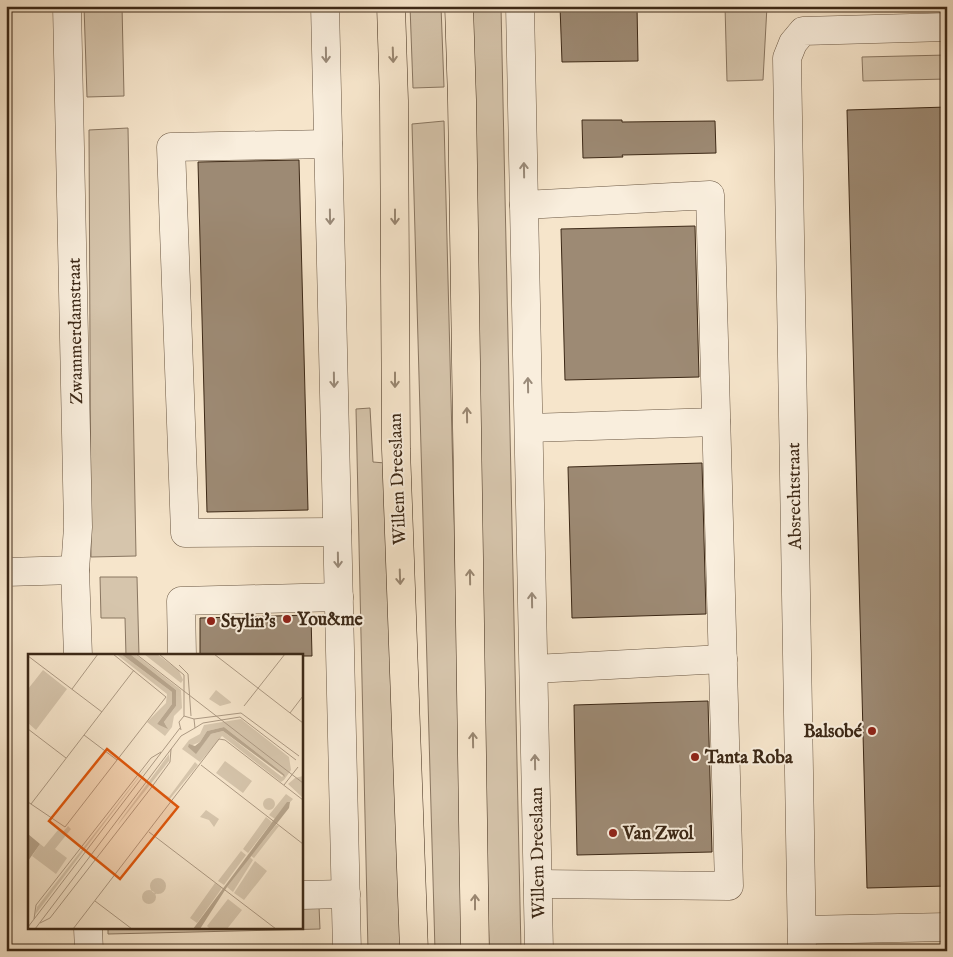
<svg xmlns="http://www.w3.org/2000/svg" width="953" height="957" font-family="'IM FELL English',serif">
  <rect width="100%" height="100%" fill="#f6e5cb"/>
  <filter id="stains"><feTurbulence type="fractalNoise" baseFrequency=".004" numOctaves="4"/><feColorMatrix values="0 0 0 0 .2 0 0 0 0 .09 0 0 0 0 .02 0 0 0 .5 -.17"/></filter>
  <radialGradient id="worn" r=".72"><stop offset=".6" stop-color="#630" stop-opacity="0"/><stop offset="1" stop-color="#630" stop-opacity=".3"/></radialGradient>
  <g fill="#d6c5ac" stroke="#897661">
    <polygon points="84,6 122,6 124,96 87,97"/>
    <polygon points="410,6 441,6 444,87 413,88"/>
    <polygon points="468,6 501,6 521,951 489,951"/>
    <polygon points="725,6 767,6 763,80 727,81"/>
    <polygon points="947,55 947,79 863,81 862,57"/>
    <polygon points="444,121 465,951 435,951 412,124"/>
    <polygon points="128,128 136,556 91,557 89,130"/>
    <polygon points="370,408 373,462 385,463 404,951 368,951 356,409"/>
    <polygon points="100,577 137,577 139,656 126,656 125,618 101,618"/>
    <polygon points="301,906 319,906 320,929 108,934 108,928 301,928"/>
    <polygon points="319,946 319,951 119,951 119,950"/>
  </g>
  <g fill="#9d8a74" stroke="#3c2816">
    <polygon points="560,6 637,6 638,61 562,62"/>
    <polygon points="947,107 947,886 867,888 847,110"/>
    <polygon points="582,120 622,120 622,122 715,121 716,153 622,155 623,157 583,158"/>
    <polygon points="299,160 308,510 207,512 198,162"/>
    <polygon points="695,226 699,377 565,380 561,229"/>
    <polygon points="702,463 706,614 572,618 568,467"/>
    <polygon points="311,615 312,656 200,656 200,618"/>
    <polygon points="708,701 712,852 577,855 574,705"/>
  </g>
  <g fill="none" stroke-linecap="round" stroke-linejoin="round">
    <g stroke="#6a5743" stroke-width="29">
      <g id="minor">
        <polyline points="67,6 78,527 75,570 78,656"/>
        <polyline points="325,6 347,951"/>
        <polyline points="520,6 539,951"/>
        <polyline points="328,144 171,147 185,533 337,532"/>
        <polyline points="524,205 710,195 729,886 538,884"/>
        <polyline points="529,428 716,422"/>
        <polyline points="6,572 75,570"/>
        <polyline points="182,656 181,601 339,597"/>
        <polyline points="534,669 723,659"/>
        <polyline points="301,895 346,894"/>
        <polyline points="88,928 89,951"/>
        <polyline points="802,930 947,927"/>
        <polyline points="802,951 787,58 793,43 803,31 947,27"/>
      </g>
    </g>
    <g stroke="#3c2816" stroke-width="29">
      <g id="major">
        <polyline points="391,6 394,101 396,449 414,951"/>
        <polyline points="459,6 462,100 475,951"/>
      </g>
    </g>
    <use href="#minor" stroke="#f9eedd" stroke-width="28"/>
    <use href="#major" stroke="#f6e5cb" stroke-width="28"/>
  </g>
  <defs><path id="oneway-shaft" d="M-6 0H5M1.5-3L5.5 0L1.5 3" fill="none" stroke-width="1.6" stroke-linecap="round" stroke-linejoin="round" transform="scale(1.25)"/></defs>
  <g stroke="#9a8b7a">
    <use href="#oneway-shaft" transform="translate(326 55) rotate(89)"/>
    <use href="#oneway-shaft" transform="translate(524 170) rotate(-91)"/>
    <use href="#oneway-shaft" transform="translate(330 217) rotate(89)"/>
    <use href="#oneway-shaft" transform="translate(334 380) rotate(89)"/>
    <use href="#oneway-shaft" transform="translate(528 385) rotate(-91)"/>
    <use href="#oneway-shaft" transform="translate(338 560) rotate(89)"/>
    <use href="#oneway-shaft" transform="translate(532 600) rotate(-91)"/>
    <use href="#oneway-shaft" transform="translate(535 762) rotate(-91)"/>
  </g>
  <g stroke="#998670">
    <use href="#oneway-shaft" transform="translate(393 55) rotate(88)"/>
    <use href="#oneway-shaft" transform="translate(395 217) rotate(90)"/>
    <use href="#oneway-shaft" transform="translate(395 380) rotate(90)"/>
    <use href="#oneway-shaft" transform="translate(467 415) rotate(-91)"/>
    <use href="#oneway-shaft" transform="translate(400 577) rotate(88)"/>
    <use href="#oneway-shaft" transform="translate(470 577) rotate(-91)"/>
    <use href="#oneway-shaft" transform="translate(473 740) rotate(-91)"/>
    <use href="#oneway-shaft" transform="translate(475 902) rotate(-90)"/>
  </g>
  <g fill="#8f2418" stroke="#f9eedd" stroke-width="2">
    <circle cx="287" cy="619" r="5"/>
    <circle cx="211" cy="621" r="5"/>
    <circle cx="872" cy="731" r="5"/>
    <circle cx="695" cy="757" r="5"/>
    <circle cx="613" cy="833" r="5"/>
  </g>
  <g text-anchor="middle" stroke-width="4" stroke-linejoin="round" paint-order="stroke">
    <g font-size="18" fill="#3c2816" stroke="#f9eedd">
      <text transform="translate(75 331) rotate(-91)" y="6">Zwammerdamstraat</text>
      <text transform="translate(397 479) rotate(-92)" y="6">Willem Dreeslaan</text>
      <text transform="translate(794 496) rotate(-91)" y="6">Absrechtstraat</text>
      <text transform="translate(537 853) rotate(-91)" y="6">Willem Dreeslaan</text>
    </g>
    <g font-size="18" font-weight="bold" fill="#3c2816" stroke="#f9eedd" text-anchor="start">
      <text x="297" y="625">You&amp;me</text>
      <text x="221" y="627">Stylin's</text>
      <text x="862" y="737" text-anchor="end">Balsobé</text>
      <text x="705" y="763">Tanta Roba</text>
      <text x="623" y="839">Van Zwol</text>
    </g>
  </g>
  <g transform="translate(28 654)">
    <rect width="275" height="275" fill="#f6e5cb"/>
    <path d="M88,0H93L144,38V50L129,70L139,73L136,68L148,52V36L102,0H107L153,36L154,54L146,62L144,73L137,82L119,68L138,49L139,40ZM116,0H129L151,17L155,26L153,29ZM15,16L39,35L8,76L0,69V35ZM188,36L203,48V49L192,52L181,45ZM213,65L261,103L263,116L256,126L253,128L194,82L172,108L154,95L161,86L172,80L176,71ZM196,73L256,120V121L254,123L195,77L183,80L168,99L160,93L172,88L179,77ZM141,100V107L89,172L92,167ZM128,101L7,261L9,253ZM197,107L224,127L215,139L188,119ZM167,108L170,111L141,146L126,135L141,143ZM275,122V144L260,130L267,124ZM258,140L265,145L247,165L241,161ZM235 150a6 6 0 1 1 12 0a6 6 0 1 1-12 0ZM178,156L191,165L186,173L181,166L172,163ZM238,163L244,168L220,199L215,195ZM248,171L251,172L226,204L223,202ZM40,172L43,175L27,195L39,204L28,220L4,202L12,190L16,193L30,176L34,179ZM213,197L218,201L196,231L190,227ZM222,203L225,206L205,238L199,233ZM227,207L239,217L216,246L206,239ZM122 232a8 8 0 1 1 16 0a8 8 0 1 1-16 0ZM187,229L194,234L169,269L162,264ZM114 243a7 7 0 1 1 14 0a7 7 0 1 1-14 0ZM200,245L214,256L199,275H182L179,272Z" fill="#d6c5ac" fill-rule="evenodd"/>
    <path d="M93,0H102L148,36V52L136,68L140,75L129,70L144,50V38ZM196,73L256,120L257,123L195,77L183,80L168,100L160,93L161,90L167,92L172,88L179,77ZM259,148H262L261,154L199,233L172,275H165ZM0,180L12,190L0,207L1,191Z" fill="#b7a58d"/>
    <path fill="none" stroke="#ac9983" stroke-width="1" d="M108,0L275,129M131,0L156,21V62M186,0L275,69M0,2L74,58M151,11L160,20L163,62M44,35L70,0M216,52L257,0M262,59L275,42M166,65L213,59L271,102M167,74L175,69L212,63L268,106M0,75L38,104M153,76L151,68L156,62M56,81L89,106M173,111L275,190M256,131L270,113M0,148L37,173L138,43L85,0M3,150L106,16M121,178L248,275M67,247L104,275M6,265L8,251L123,104L133,98M12,269L22,264L123,134L142,108L143,95M0,273L152,74M7,275L153,82L167,74L166,65L156,62M45,275L191,85L197,86L275,146"/>
    <path fill="#df570c" fill-opacity="0.15" stroke="#df570c" stroke-width="2.5" d="M79,95L150,153L92,225L21,167Z"/>
    <rect width="275" height="275" fill="none" stroke="#3c2816" stroke-width="2.5"/>
  </g>
  <rect width="953" height="957" fill="none" stroke="#f6e5cb" stroke-width="25"/>
  <rect x="8" y="8" width="938" height="942" fill="none" stroke="#3c2816" stroke-width="2.5"/>
  <rect x="12" y="12" width="928" height="932" fill="none" stroke="#3c2816"/>
  <rect width="100%" height="100%" filter="url(#stains)"/>
  <rect width="100%" height="100%" fill="url(#worn)"/>
</svg>
